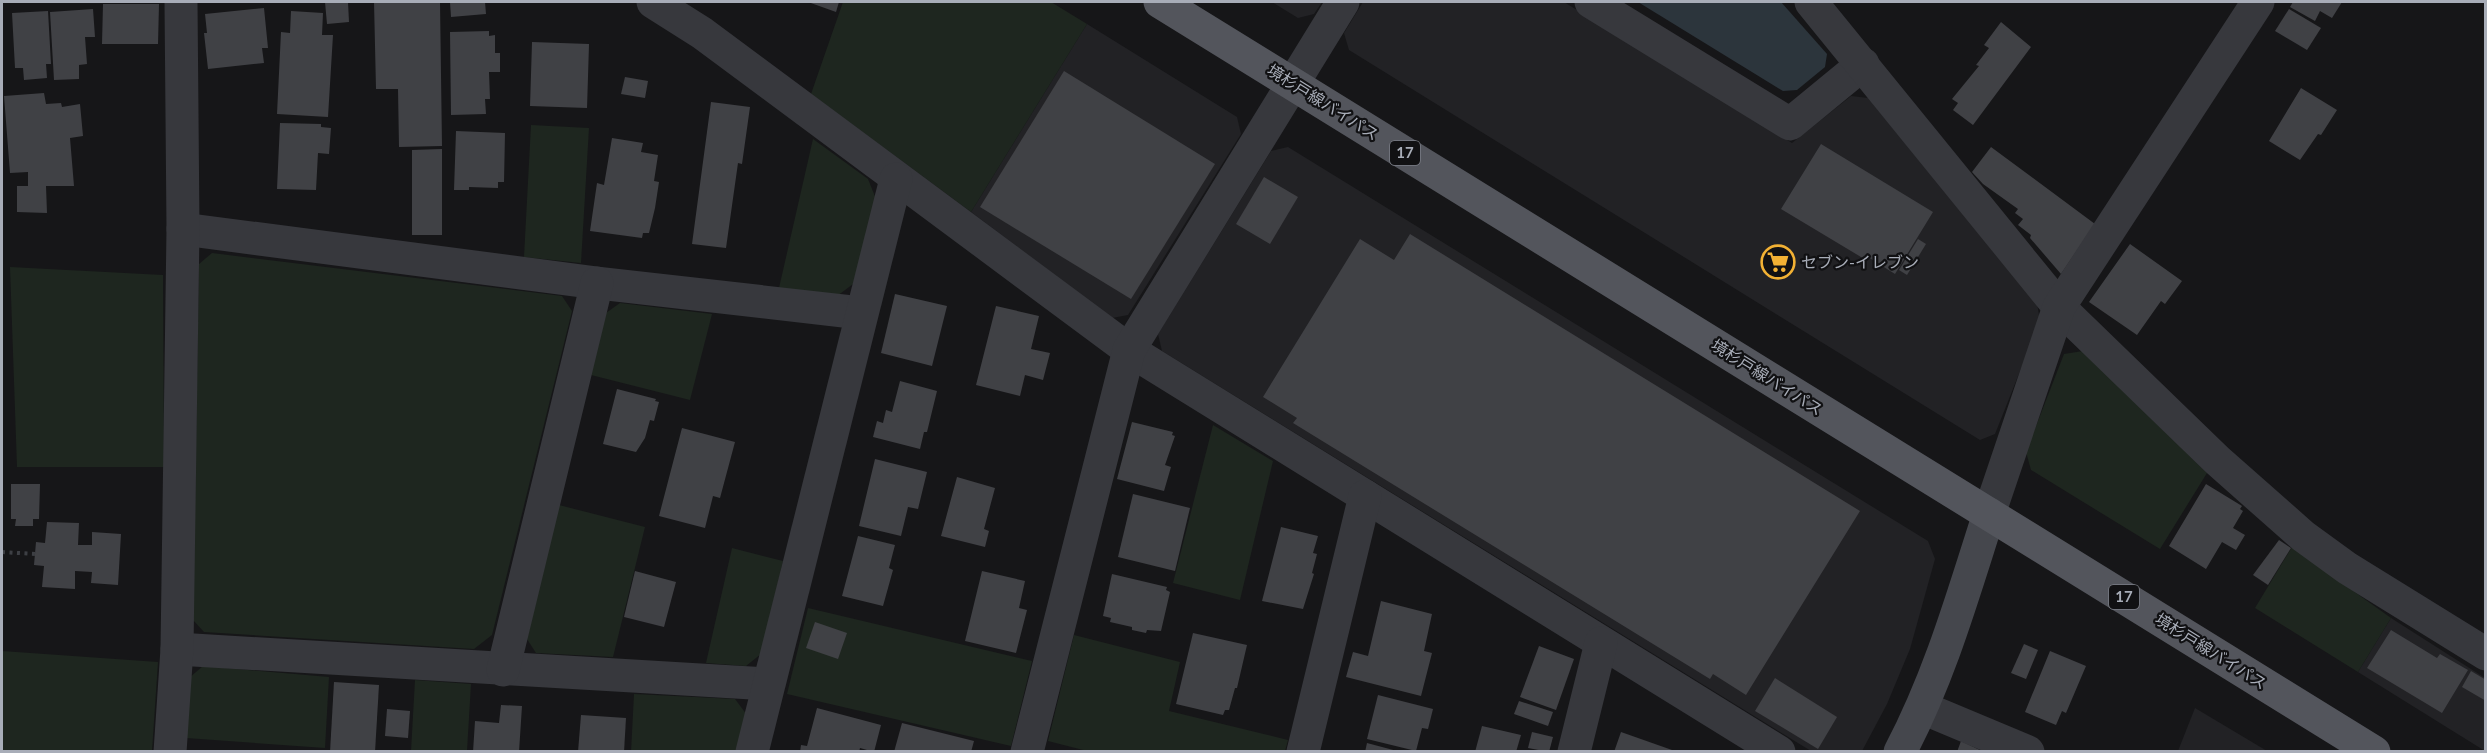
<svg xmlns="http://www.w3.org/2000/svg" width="2487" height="753" font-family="Lato,'Noto Sans JP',sans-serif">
  <rect width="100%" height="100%" fill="#161618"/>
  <g fill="#222225">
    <polygon points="1272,2 1322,2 1314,14 1298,18"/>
    <polygon points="1363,2 1564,2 1792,143 1851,96 1868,98 2037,303 2040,321 1995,434 1980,440 1349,50 1344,33"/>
    <polygon points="1087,24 1237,117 1241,134 1128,315 1112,318 971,212"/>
    <polygon points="1288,147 1928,541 1935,559 1910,649 1887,704 1862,751 1811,751 1162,351 1158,334 1271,151"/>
    <polygon points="2391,618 2485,678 2485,751 2358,672"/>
    <polygon points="2195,708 2267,751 2178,751"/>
  </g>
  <g fill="#1e261f">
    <polygon points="843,2 1051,2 1087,24 971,212 811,94"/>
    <polygon points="531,125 589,128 581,263 524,257"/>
    <polygon points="813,139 868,179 876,199 853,284 837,296 779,288"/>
    <polygon points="212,253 562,296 572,311 492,635 474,649 204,632 193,620 199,264"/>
    <polygon points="10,267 163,275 164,467 17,467"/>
    <polygon points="620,303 712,314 690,400 591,375 606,313"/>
    <polygon points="2083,351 2207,473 2160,549 2031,470 2026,452 2064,354"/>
    <polygon points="1213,425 1273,461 1240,600 1173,583"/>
    <polygon points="559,505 645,527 613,657 536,653 527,639"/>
    <polygon points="2292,547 2391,618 2358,672 2255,608"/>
    <polygon points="732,548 783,561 761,654 746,666 706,663"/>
    <polygon points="808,608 1032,661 1011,746 787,694"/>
    <polygon points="1074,635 1180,662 1169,711 1288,740 1285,751 1091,752 1048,741"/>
    <polygon points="2,651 158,662 152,751 2,751"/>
    <polygon points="203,666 329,677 325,748 186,738 189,678"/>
    <polygon points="415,680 471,684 467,751 411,751"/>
    <polygon points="634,694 735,699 747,715 738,751 631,752"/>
  </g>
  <polygon fill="#2c353c" points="1638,2 1781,2 1827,54 1825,67 1797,90 1783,91"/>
  <g fill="#404145">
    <polygon points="325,2 348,2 349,22 327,24"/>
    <polygon points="374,2 440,2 442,146 399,147 398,89 376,89"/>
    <polygon points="450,2 485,2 486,14 451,17"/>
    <polygon points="808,2 839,2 836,12"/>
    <polygon points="2293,2 2342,2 2332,18 2320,11 2315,21 2290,7"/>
    <polygon points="103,4 159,4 158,44 102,44"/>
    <polygon points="264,8 268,48 262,48 264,63 208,69 204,33 207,33 205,14"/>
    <polygon points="93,9 95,37 85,37 87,64 79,65 79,79 54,80 50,12"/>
    <polygon points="2289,9 2321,28 2307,50 2275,31"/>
    <polygon points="48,11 51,64 46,64 47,78 24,80 23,68 15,68 12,13"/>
    <polygon points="291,11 323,13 322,35 333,35 328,117 277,114 281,32 290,33"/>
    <polygon points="2001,22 2031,47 1973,125 1953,110 1958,103 1952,99 1979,66 1976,65 1989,48 1984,45"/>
    <polygon points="489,31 489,36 495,35 495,53 500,53 500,72 489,72 490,99 485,99 486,114 451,115 450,32"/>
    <polygon points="532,42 589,44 587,108 530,106"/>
    <polygon points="1064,71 1215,164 1131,299 980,207"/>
    <polygon points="625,77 648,81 645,98 621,94"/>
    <polygon points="2301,88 2337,110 2321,135 2318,134 2300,160 2269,141"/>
    <polygon points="44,93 46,104 61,103 62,107 80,104 83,136 70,138 74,186 46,186 47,213 17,212 17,186 28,186 28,172 10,173 4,96"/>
    <polygon points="711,102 750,107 742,164 738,163 726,248 692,244"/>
    <polygon points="280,123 321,124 321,127 331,128 329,154 318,153 316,190 277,189"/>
    <polygon points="456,131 505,133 504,182 498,182 498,188 469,187 469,190 454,190"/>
    <polygon points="612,138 643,143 641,152 658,155 654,181 659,182 655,208 649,233 643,233 642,238 590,231 597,183 604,185"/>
    <polygon points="1821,144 1933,212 1895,274 1868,257 1866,260 1781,209"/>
    <polygon points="1991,147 2095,224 2061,274 2030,238 2031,235 2018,225 2023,219 2015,213 2018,209 1983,184 1972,172"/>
    <polygon points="442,149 442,235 412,235 412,150"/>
    <polygon points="1264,177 1298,197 1270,244 1236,224"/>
    <polygon points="1410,234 1860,511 1746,695 1713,674 1710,679 1293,423 1297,418 1263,397 1360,239 1394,260"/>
    <polygon points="1918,239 1926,244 1907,275 1899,270"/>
    <polygon points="2130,244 2182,281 2165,304 2161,301 2137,335 2089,302"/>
    <polygon points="895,294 947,306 932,366 881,353"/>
    <polygon points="996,306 1039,316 1031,349 1050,353 1043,380 1025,375 1020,396 976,385"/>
    <polygon points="900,381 937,391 927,432 924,432 920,449 873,437 877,421 883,423 886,410 892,412"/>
    <polygon points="617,389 656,399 655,401 659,402 654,421 650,420 645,438 636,452 603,444"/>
    <polygon points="1132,422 1173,432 1172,435 1175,436 1165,465 1171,467 1164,491 1117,479"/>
    <polygon points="682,428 735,442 720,498 713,496 705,528 659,516"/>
    <polygon points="875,459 927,472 918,509 908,507 901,536 859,526"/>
    <polygon points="957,477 995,488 984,529 989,531 985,547 941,536"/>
    <polygon points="11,484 40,484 39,519 33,519 33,526 15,526 16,519 11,519"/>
    <polygon points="2206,484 2242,506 2240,509 2243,511 2233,528 2245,535 2236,550 2222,542 2206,569 2169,546"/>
    <polygon points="1133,494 1190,508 1175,571 1118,557"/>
    <polygon points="47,522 79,523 78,545 92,545 92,532 121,534 118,585 91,583 92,572 75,571 75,589 42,587 44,566 34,565 36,542 45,543"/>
    <polygon points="1281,527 1318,536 1313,553 1317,554 1312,573 1314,574 1303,609 1262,601"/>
    <polygon points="858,536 895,545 889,568 893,570 883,606 842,596"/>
    <polygon points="2279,540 2291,548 2268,585 2253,575"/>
    <polygon points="635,571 676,582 664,627 624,617"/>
    <polygon points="982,571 1025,581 1019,608 1027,610 1016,653 965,641"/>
    <polygon points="1112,574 1167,587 1166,590 1170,592 1161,631 1147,630 1146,633 1132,630 1132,627 1110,622 1111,618 1103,616"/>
    <polygon points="1381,601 1432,614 1424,651 1432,653 1421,696 1346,677 1353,652 1368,656"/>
    <polygon points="815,622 847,633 838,659 806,648"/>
    <polygon points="2391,630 2437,658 2440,654 2468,670 2442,713 2367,668"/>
    <polygon points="1193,633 1247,645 1237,688 1235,688 1229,710 1225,710 1223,715 1176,704"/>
    <polygon points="2024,644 2038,650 2026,679 2011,673"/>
    <polygon points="1539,646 1574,659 1556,710 1520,697"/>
    <polygon points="2050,651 2086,666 2066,713 2062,711 2056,725 2025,712"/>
    <polygon points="2471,671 2486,680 2486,701 2462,687"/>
    <polygon points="1775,678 1837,717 1818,749 1755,711"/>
    <polygon points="334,682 379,685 375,752 330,752"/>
    <polygon points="1378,695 1433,709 1428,729 1422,728 1416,751 1367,739"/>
    <polygon points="1519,701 1553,712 1548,726 1514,714"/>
    <polygon points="501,705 522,706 519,752 473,752 475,721 499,723"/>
    <polygon points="817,708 881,725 874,752 860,748 859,752 800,752 801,745 807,746"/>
    <polygon points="387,709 410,711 408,738 385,736"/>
    <polygon points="581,715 626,718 624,752 578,752"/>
    <polygon points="902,723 974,741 971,752 894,752"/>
    <polygon points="1482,726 1521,735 1516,752 1475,752"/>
    <polygon points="1532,732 1553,737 1549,752 1528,748"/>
    <polygon points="1621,732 1672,750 1671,752 1614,752"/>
    <polygon points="1961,741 1984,752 1957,752"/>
    <polygon points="1367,743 1397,751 1397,752 1365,752"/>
  </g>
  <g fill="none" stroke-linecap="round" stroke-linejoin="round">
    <polyline stroke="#3d3f44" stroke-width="4" stroke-dasharray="3 4.5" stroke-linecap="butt" points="2,552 35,554"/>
    <g stroke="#37383d" stroke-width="33">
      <polyline points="653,2 702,33 1129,350 1779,752"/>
      <polyline points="1591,2 1790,124 1863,64"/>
      <polyline points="1811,2 2059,307 2217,460 2303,536 2347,568 2486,654"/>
      <polyline points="183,229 597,283 861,313"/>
      <polyline points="1989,514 2059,307 2258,2"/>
      <polyline points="177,649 768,684"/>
      <polyline points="503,670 597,283"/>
      <polyline points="1923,708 2028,752"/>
      <polyline points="170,752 177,649 183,229 181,2"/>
      <polyline points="752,752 896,179"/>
      <polyline points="1027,752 1129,350 1343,2"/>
      <polyline points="1303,752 1365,496"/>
      <polyline points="1574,752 1601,643"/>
    </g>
    <path stroke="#45474d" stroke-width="33" d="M1900,752C1940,676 1963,595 1989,514"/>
    <polyline stroke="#53555c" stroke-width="33" points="1160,2 2374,752"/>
  </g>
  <defs>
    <g id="supermarket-ring" transform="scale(1.725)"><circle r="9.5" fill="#111113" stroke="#f2b134" stroke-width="1.5"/><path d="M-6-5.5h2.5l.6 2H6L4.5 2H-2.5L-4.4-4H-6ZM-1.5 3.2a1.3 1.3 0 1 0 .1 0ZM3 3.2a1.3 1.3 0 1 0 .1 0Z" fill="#f2b134"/></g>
  </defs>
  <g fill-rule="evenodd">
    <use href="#supermarket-ring" x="1778" y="262"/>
  </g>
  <g text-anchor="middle" stroke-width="4.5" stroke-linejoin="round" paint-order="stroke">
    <g fill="#111113" stroke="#7b7e86" stroke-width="1.5">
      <rect x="1390" y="141" width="30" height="24" rx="4.5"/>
      <rect x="2109" y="585" width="30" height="24" rx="4.5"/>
    </g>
    <g font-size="15" font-weight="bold" fill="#a8adb8">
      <text x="1405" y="158">17</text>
      <text x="2124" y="602">17</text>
    </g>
    <g font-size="16" fill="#a8adb8" stroke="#111113">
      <text transform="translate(1323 102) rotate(32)" y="6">境杉戸線バイパス</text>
      <text transform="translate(1767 377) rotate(32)" y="6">境杉戸線バイパス</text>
      <text transform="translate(2211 651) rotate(32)" y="6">境杉戸線バイパス</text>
    </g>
    <g font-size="16" fill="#a8adb8" stroke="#111113" text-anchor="start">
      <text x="1801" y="268">セブン-イレブン</text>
    </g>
  </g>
  <rect width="2487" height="753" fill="none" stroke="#a8adb8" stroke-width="6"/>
</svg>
